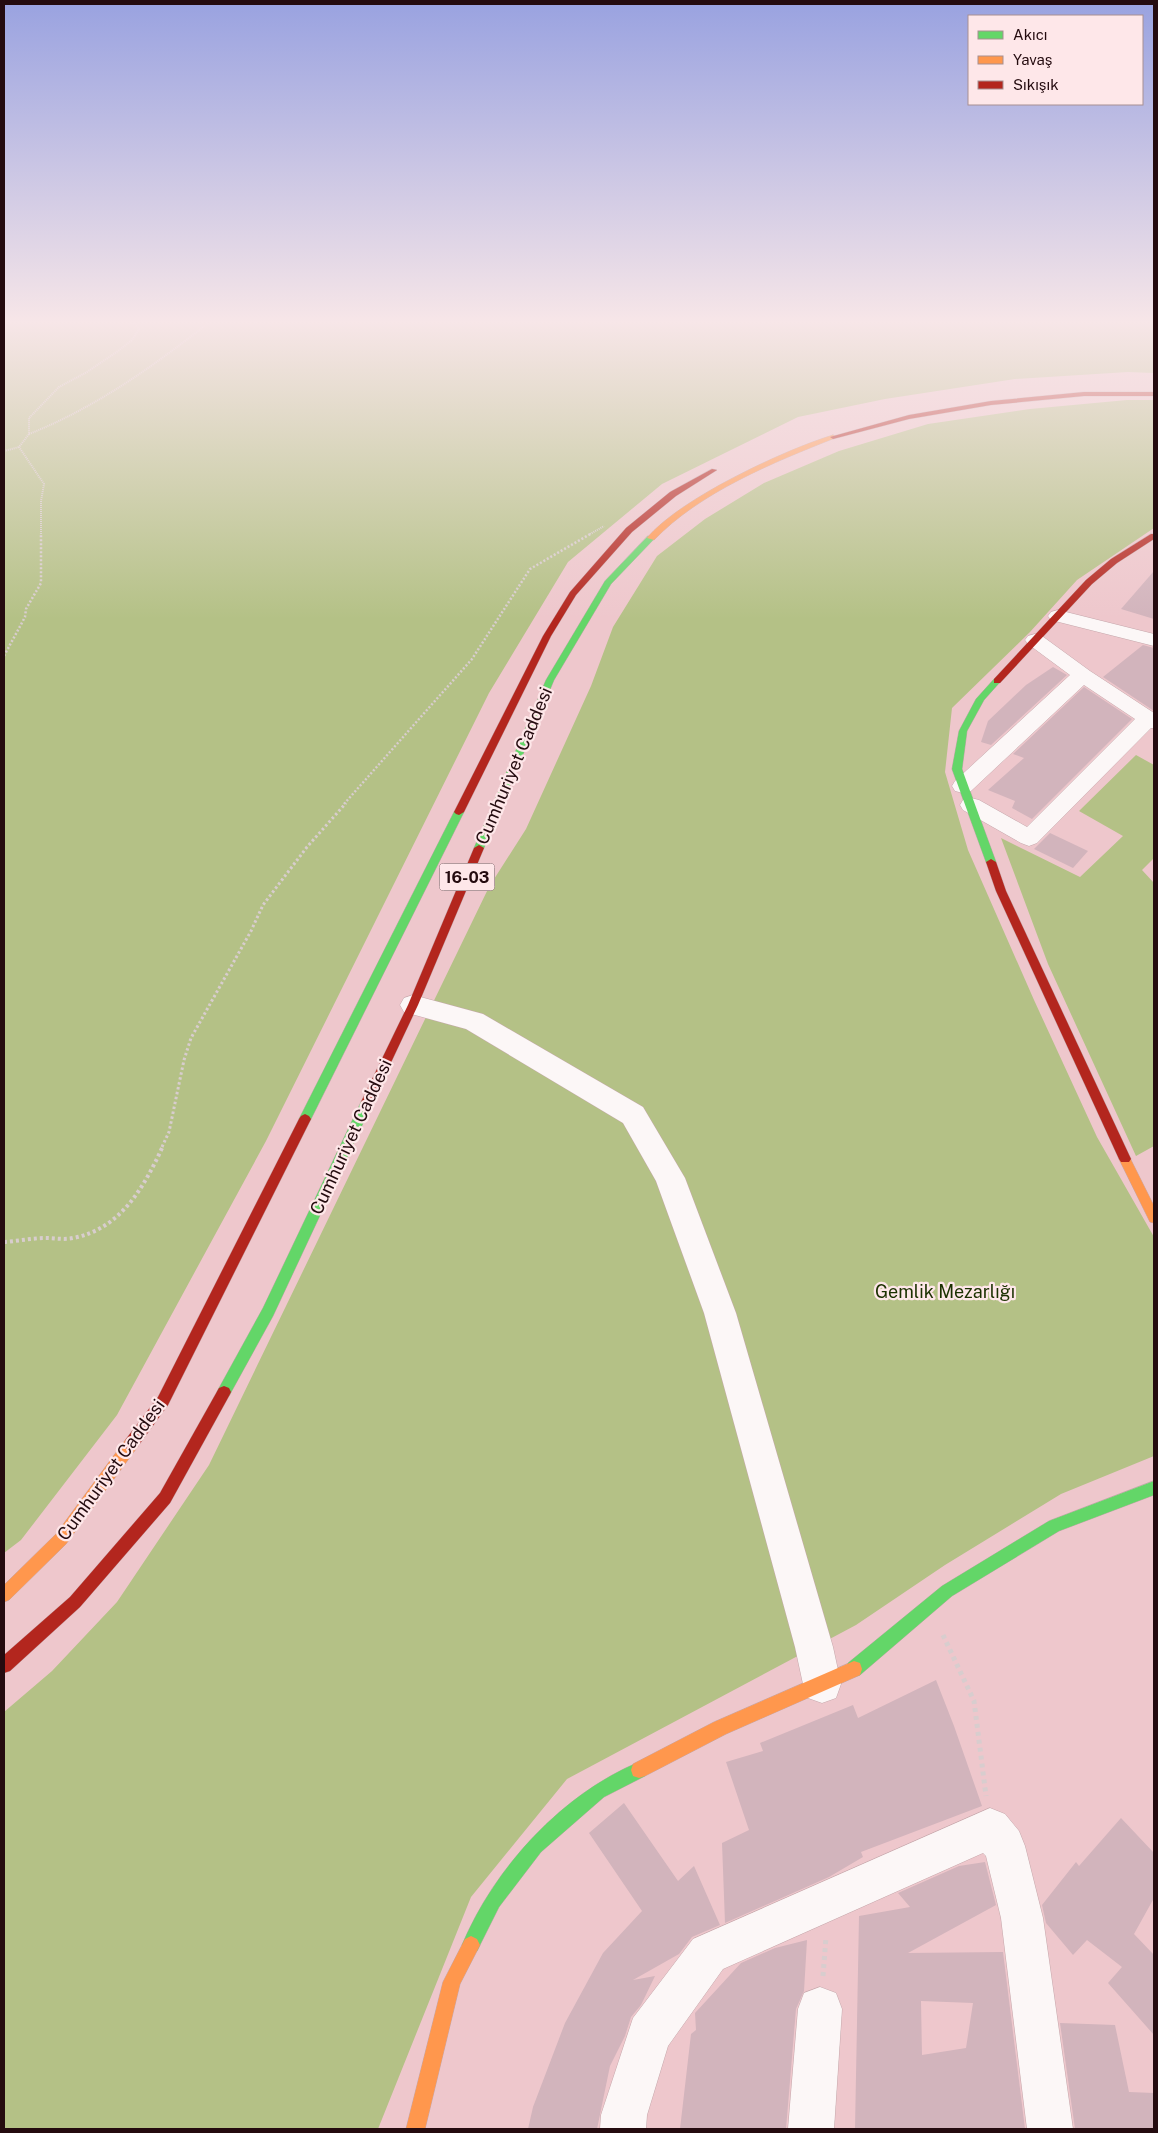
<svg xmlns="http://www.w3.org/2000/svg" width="1158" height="2133" font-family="'Public Sans',sans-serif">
  <rect width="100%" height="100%" fill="#eec7cc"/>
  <g fill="#b4c186">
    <polygon points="4,320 1154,320 1154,373 1128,372 1015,379 885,399 798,417 662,484 568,562 489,693 266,1141 117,1415 21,1540 4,1553"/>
    <polygon points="1127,400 1154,400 1154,528 1077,580 1030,632 952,708 945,772 968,850 1034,1000 1097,1137 1154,1237 1154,1456 1061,1494 945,1565 856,1625 567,1779 471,1897 378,2129 4,2129 4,1712 52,1671 117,1602 209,1465 489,887 526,829 591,686 613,627 657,556 705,519 764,483 839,451 928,424 1030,409"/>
    <polygon points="1136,755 1154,765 1154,858 1142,870 1154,883 1154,1146 1136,1156 1048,964 1001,838 1080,877 1123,836 1079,811"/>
  </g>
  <g fill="#d2b4bc" fill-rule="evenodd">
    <polygon points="1154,571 1154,619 1121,609"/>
    <polygon points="1143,645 1154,648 1154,711 1103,677"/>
    <polygon points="1053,667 1067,675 991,745 981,742 988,721 1026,685"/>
    <polygon points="1084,687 1132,719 1032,819 1012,808 1015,801 988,790 1024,758 1013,754"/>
    <polygon points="1050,833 1088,851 1073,868 1034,849"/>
    <polygon points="936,1680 954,1726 982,1806 861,1852 863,1857 829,1877 725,1923 722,1843 749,1830 726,1762 763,1751 760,1743 853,1705 858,1718"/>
    <polygon points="624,1803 678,1881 694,1866 720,1925 692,1937 679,1954 633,1980 655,1976 641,2005 631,2017 625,2036 610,2066 597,2129 528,2129 533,2107 565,2023 603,1953 642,1911 589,1833"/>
    <polygon points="1121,1818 1154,1853 1154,1898 1134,1934 1154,1955 1154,2035 1108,1983 1122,1967 1087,1940 1073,1955 1046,1923 1042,1905 1076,1862 1079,1866"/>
    <path d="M985,1862L996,1905L908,1953L1003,1952L1025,2129H855L859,1916L910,1907L898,1893L959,1866ZM921,2001L973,2003L966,2048L922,2055Z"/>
    <polygon points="807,1940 804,1991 796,2009 786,2129 680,2129 691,2034 696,2030 695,2013 741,1963 775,1948"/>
    <polygon points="1060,2023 1115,2025 1129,2092 1154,2093 1154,2129 1075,2129"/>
  </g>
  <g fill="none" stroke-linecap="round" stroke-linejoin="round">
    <g stroke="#c5a7ab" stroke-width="1">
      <g id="street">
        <polygon points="1058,610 1154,634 1154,646 1051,620 1048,616 1051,612"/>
        <polygon points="1035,634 1042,636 1090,671 1154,713 1154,728 1151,728 1037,843 1029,846 1021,843 963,810 960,805 963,800 971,798 979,800 1027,827 1135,719 1084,685 971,791 963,793 955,791 952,786 955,781 1070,675 1028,644 1025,640 1028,636"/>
        <polygon points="413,995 483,1014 643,1107 685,1178 736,1313 833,1647 841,1684 836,1698 822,1703 808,1698 803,1684 795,1647 704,1313 656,1181 623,1123 466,1029 404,1012 400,1005 404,998"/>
        <polygon points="990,1808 1005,1814 1019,1831 1025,1846 1043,1918 1073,2129 1027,2129 1001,1918 986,1856 983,1853 723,1969 668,2046 647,2115 646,2129 600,2129 601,2115 633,2018 693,1939"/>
        <polygon points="820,1987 836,1993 842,2009 834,2129 788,2129 798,2009 804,1993"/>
      </g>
    </g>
    <g stroke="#c5a7ab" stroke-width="1">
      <g id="fast">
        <polygon points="648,536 655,538 611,584 554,680 484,848 482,850 476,850 474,848 546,680 605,581"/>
        <polygon points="997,678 1001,681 984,700 967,731 962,769 996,862 991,865 986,862 952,769 959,731 976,699 994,679"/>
        <polygon points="459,809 464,812 311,1119 309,1122 301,1122 299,1119 454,812"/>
        <polygon points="367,1098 371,1099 373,1102 273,1316 229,1396 224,1398 219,1396 217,1392 219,1388 263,1308 361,1102 363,1099"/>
        <polygon points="1154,1481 1154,1495 1059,1531 952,1596 860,1675 854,1677 848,1675 846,1669 848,1663 942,1586 1049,1521"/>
        <path d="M639,1762L645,1764L647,1770L645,1776L604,1797L541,1852L499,1907L477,1951L471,1954L465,1951L462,1945C494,1868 562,1794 639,1762Z"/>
      </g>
    </g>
    <g stroke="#c5a7ab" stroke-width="1">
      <g id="slow">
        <path d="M833,435L836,437L835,438C774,462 700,492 654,540L647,538C679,499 784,450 833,435Z"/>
        <polygon points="1125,1154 1129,1156 1154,1206 1154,1223 1150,1222 1119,1159 1121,1156"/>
        <polygon points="131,1437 136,1439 138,1444 136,1449 66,1544 9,1600 4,1602 4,1585 56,1534 126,1439"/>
        <polygon points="854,1661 860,1663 862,1669 860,1675 726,1734 645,1776 639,1778 633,1776 631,1770 633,1764 714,1722"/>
        <polygon points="471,1936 477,1939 480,1945 460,1984 425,2129 406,2129 443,1982 465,1939"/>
      </g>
    </g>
    <g stroke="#c5a7ab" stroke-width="1">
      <g id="jam">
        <polygon points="1084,392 1154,392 1154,396 1084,396 991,405 909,419 833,439 830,437 909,415 991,401"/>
        <polygon points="712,469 717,470 676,496 632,532 576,595 551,636 464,812 459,815 456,814 454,812 543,636 570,592 626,528 670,492"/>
        <polygon points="1151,534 1154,534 1154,539 1117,563 1092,584 1000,683 994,683 994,679 1086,580 1111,559"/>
        <polygon points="479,845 484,848 418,1005 371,1105 363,1105 361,1102 408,1005 474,848"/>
        <polygon points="991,859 996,862 1006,891 1131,1159 1129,1162 1121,1162 1119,1159 996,891 986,862"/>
        <polygon points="305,1114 309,1116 311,1119 168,1405 136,1449 131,1451 126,1449 124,1444 126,1439 158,1397 299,1119 301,1116"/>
        <polygon points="224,1386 229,1388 231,1392 229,1396 170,1503 80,1607 10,1671 4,1673 4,1655 70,1597 160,1493 219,1388"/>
      </g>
    </g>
    <g stroke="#d8cdce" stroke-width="2" stroke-dasharray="1 1" stroke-linecap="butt">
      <path d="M29,434C97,407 155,365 212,320"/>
      <polyline points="4,451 19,447"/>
      <polyline points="41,534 41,501 44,484 19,447 29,434 29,418 59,387 87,372 118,351 132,340 139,329 134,323 125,320"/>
      <polyline points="590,534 604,526"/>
    </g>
    <g stroke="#d8cdce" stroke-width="2.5" stroke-dasharray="2 2" stroke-linecap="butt">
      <polyline points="4,656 25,617 26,609 41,583 41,533"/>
      <polyline points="344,804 472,659 530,569 592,533"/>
    </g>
    <polyline stroke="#d8cdce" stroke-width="3" stroke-dasharray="2.5 2.5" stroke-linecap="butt" points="162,1147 169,1132 184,1060 191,1038 251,931 263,905 307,847 346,803"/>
    <path stroke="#d8cdce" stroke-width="4" stroke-dasharray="3 3" stroke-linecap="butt" d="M4,1242C18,1241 32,1238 46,1238C55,1238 64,1240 73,1238C121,1229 144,1187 163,1146"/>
    <g stroke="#d8cdce" stroke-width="5" stroke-dasharray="4 4" stroke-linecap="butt">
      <polyline points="943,1635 974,1701 986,1796"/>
      <polyline points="823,1976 826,1937"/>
    </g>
    <use href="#street" fill="#fcf7f7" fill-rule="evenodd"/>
    <use href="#fast" fill="#63d668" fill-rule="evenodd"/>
    <use href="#slow" fill="#ff974d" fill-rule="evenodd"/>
    <use href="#jam" fill="#b3261e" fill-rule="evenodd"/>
  </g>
  <linearGradient id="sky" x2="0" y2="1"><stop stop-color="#99a2e0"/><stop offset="0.52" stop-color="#f7e6e8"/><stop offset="1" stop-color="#f7e6e8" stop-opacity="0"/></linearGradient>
  <rect width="1158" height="619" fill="url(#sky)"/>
  <g text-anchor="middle" stroke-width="4.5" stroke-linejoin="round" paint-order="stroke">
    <rect fill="#fee7e9" stroke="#654d50" stroke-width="1" x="439.5" y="863.5" width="55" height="27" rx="4"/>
    <g font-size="16" font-weight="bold" fill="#240b0f">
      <text x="467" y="883">16-03</text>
    </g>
    <g font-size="18" fill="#240b0f" stroke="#fee7e9">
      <text transform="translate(514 766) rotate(-67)" y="6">Cumhuriyet Caddesi</text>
      <text transform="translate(351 1137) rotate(-65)" y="6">Cumhuriyet Caddesi</text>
      <text transform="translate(111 1470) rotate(-54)" y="6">Cumhuriyet Caddesi</text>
    </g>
    <g font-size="18" fill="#1b3100" stroke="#fee7e9">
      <text x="945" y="1298">Gemlik Mezarlığı</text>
    </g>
  </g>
  <rect width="1158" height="2133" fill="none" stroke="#240b0f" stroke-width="10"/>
  <rect x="968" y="15" width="175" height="90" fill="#fee7e9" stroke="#a78f92"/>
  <rect x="978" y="31" width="25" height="8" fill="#63d668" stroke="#a78f92"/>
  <text x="1013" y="40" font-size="15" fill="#240b0f">Akıcı</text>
  <rect x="978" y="56" width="25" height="8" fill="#ff974d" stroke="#a78f92"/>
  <text x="1013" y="65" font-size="15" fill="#240b0f">Yavaş</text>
  <rect x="978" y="81" width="25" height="8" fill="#b3261e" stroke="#a78f92"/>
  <text x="1013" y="90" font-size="15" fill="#240b0f">Sıkışık</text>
</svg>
